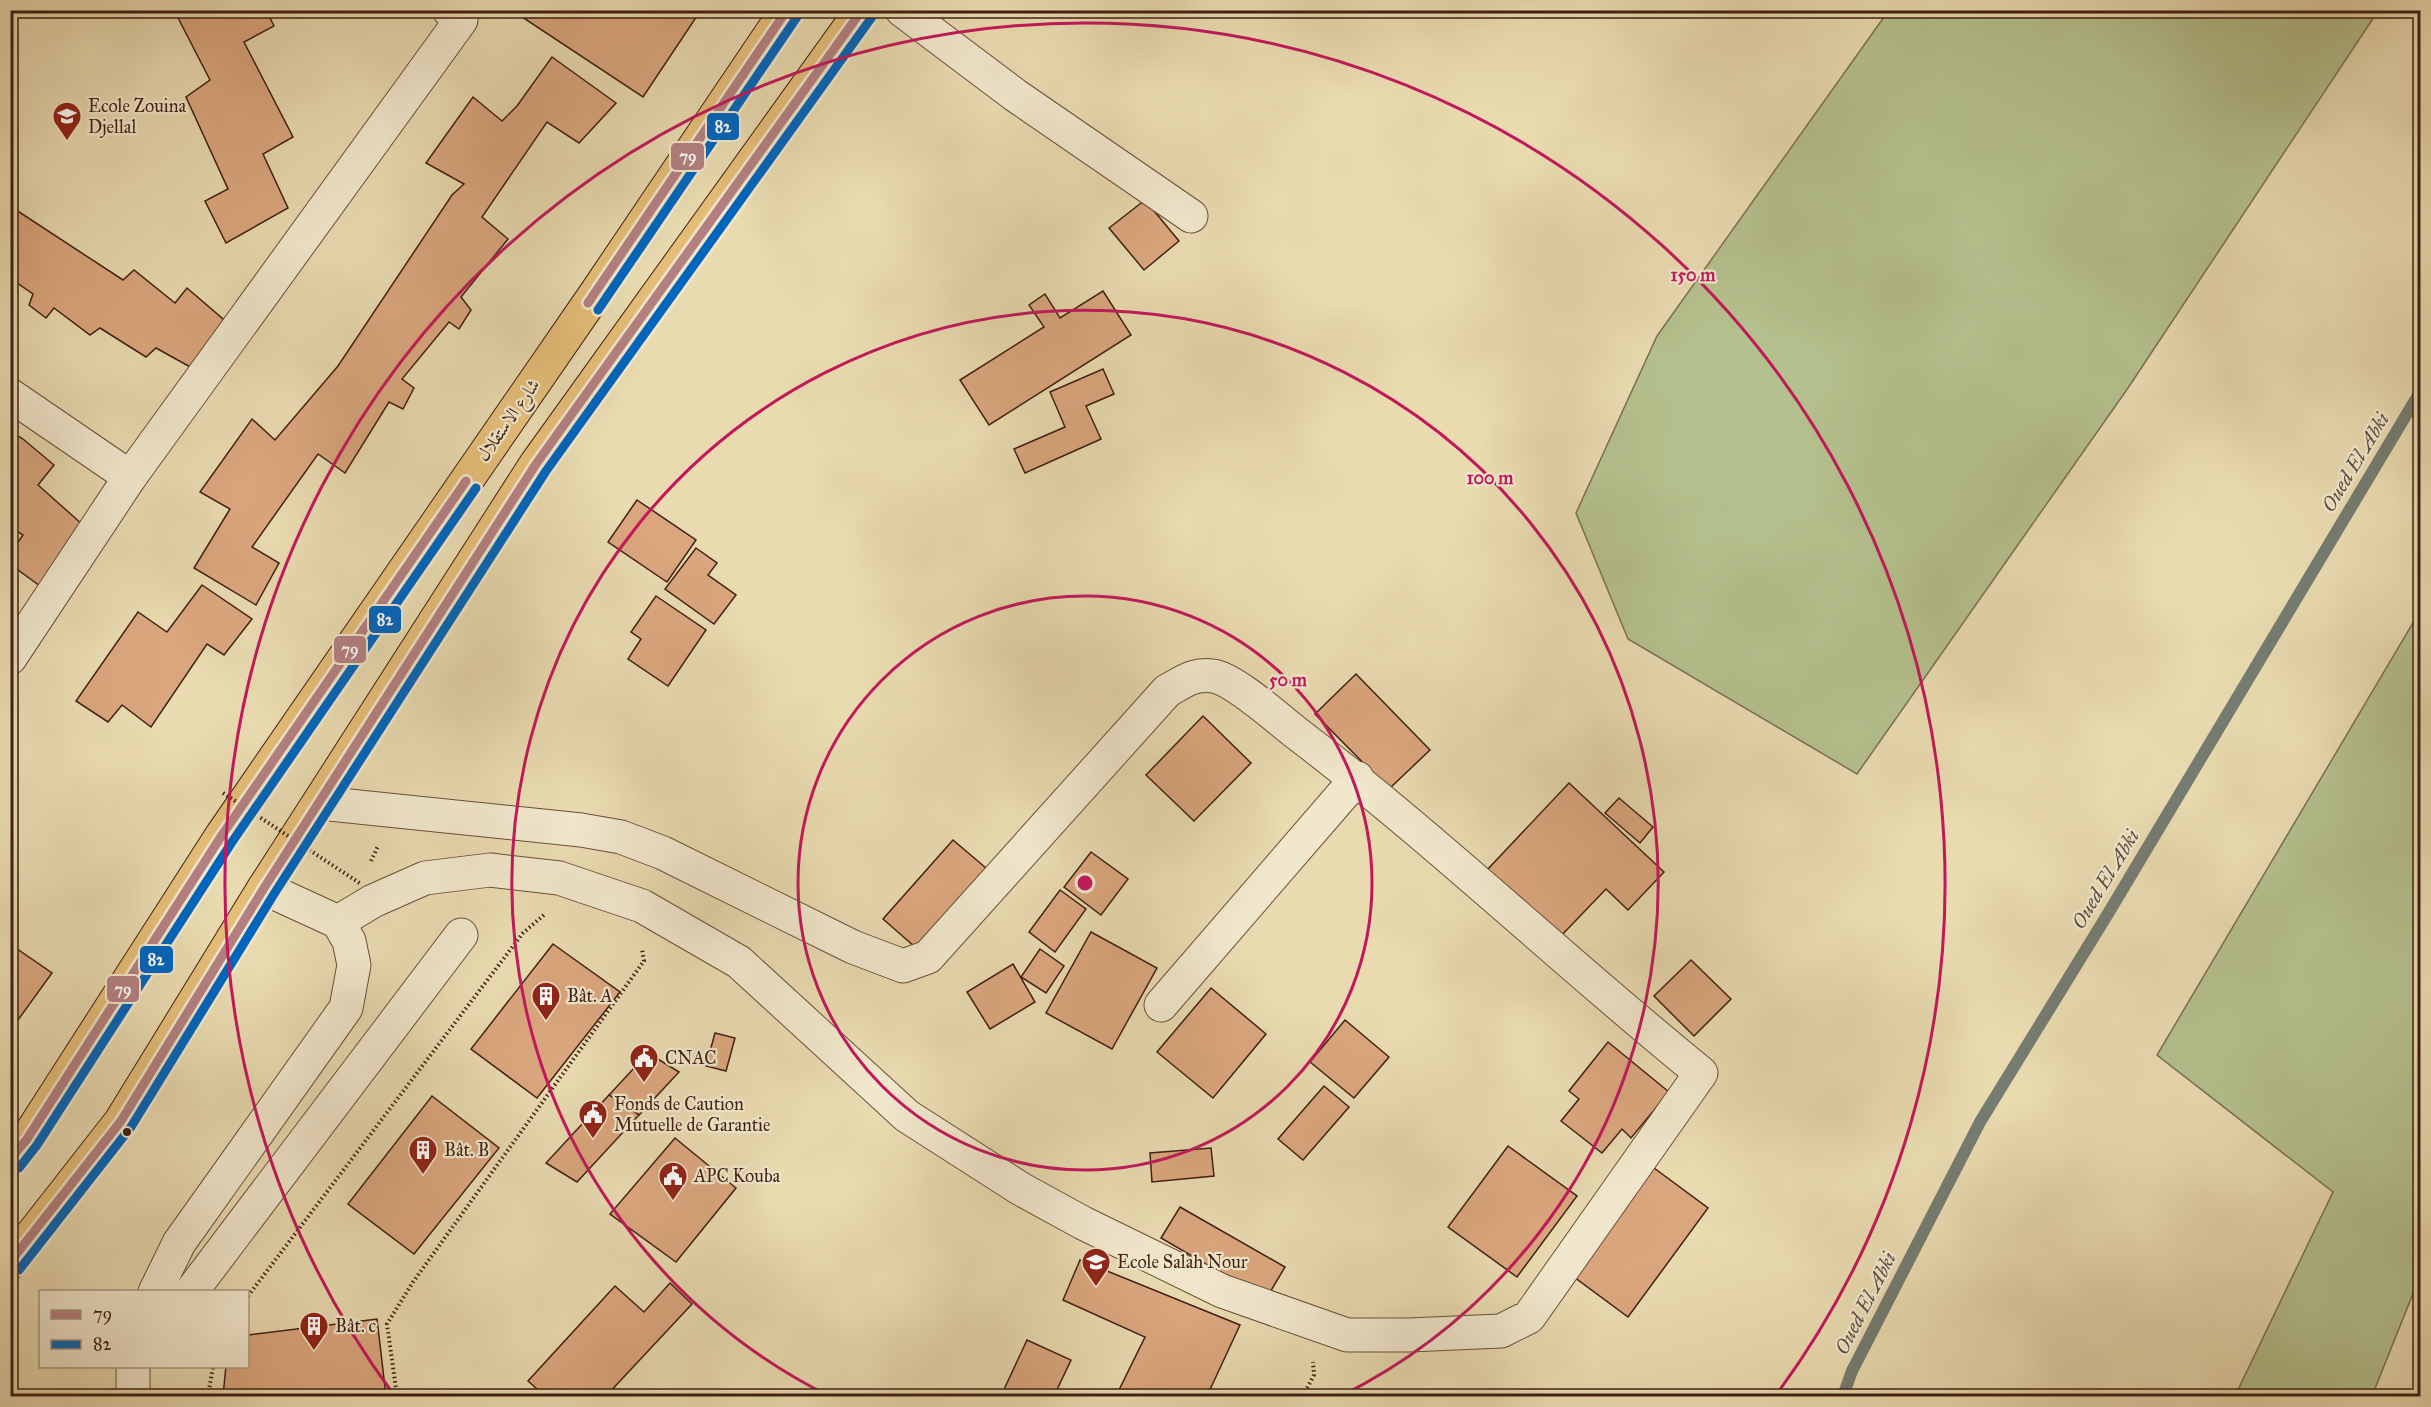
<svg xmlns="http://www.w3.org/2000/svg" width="2431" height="1407" font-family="'IM FELL Great Primer',Amiri,serif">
  <rect width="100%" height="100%" fill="#e9dab0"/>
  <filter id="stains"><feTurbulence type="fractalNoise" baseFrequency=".00333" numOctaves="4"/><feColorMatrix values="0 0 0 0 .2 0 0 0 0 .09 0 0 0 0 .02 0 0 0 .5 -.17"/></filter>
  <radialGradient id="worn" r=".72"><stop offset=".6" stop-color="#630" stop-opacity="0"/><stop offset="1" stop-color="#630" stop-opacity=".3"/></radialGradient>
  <g fill="#b4c08d" stroke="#7a704f" stroke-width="1.5">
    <polygon points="1889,10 2378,11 2128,388 1857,774 1628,639 1576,513 1657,336"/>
    <polygon points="2420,611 2420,1276 2372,1396 2235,1396 2333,1192 2157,1055"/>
  </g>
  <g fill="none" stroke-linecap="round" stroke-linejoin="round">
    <polyline stroke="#757c71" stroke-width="12" points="1843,1396 1852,1371 1980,1122 2109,912 2420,392"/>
  </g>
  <g fill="#daa67e" stroke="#401f11" stroke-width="1.5">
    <polygon points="174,10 266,10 274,26 244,42 293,137 263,154 288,208 226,243 205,201 228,189 186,97 210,80"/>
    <polygon points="522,10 701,10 643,97 519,15"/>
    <polygon points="552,57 616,103 579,143 547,122 482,217 508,239 461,297 471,310 459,329 449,322 402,379 414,388 403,409 389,402 345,473 318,454 252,547 279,563 256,605 194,568 230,509 200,492 252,419 275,440 338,366 452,195 464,184 426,163 473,97 502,121 517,106"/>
    <polygon points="1145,200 1179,241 1144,270 1109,228"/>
    <polygon points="10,206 123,280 134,270 175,303 187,288 230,325 201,373 156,348 146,357 100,328 90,335 54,308 46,318 29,305 33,294 10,278"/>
    <polygon points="1103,291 1131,335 989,425 960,380 1044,327 1029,305 1045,294 1060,318"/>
    <polygon points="1103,369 1114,394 1086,406 1101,439 1025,473 1014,449 1065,427 1050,392"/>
    <polygon points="10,431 23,439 54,465 38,485 83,525 40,586 10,564 10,554 23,535 10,527"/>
    <polygon points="637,500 696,540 667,582 608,542"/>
    <polygon points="696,548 717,563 708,575 736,595 714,624 665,589"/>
    <polygon points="202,585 252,619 224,655 207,644 151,727 122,705 108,722 76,701 138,612 167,632"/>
    <polygon points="656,596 706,630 668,686 628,659 641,639 631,632"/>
    <polygon points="1356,674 1430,750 1389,789 1315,714"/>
    <polygon points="1203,716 1251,763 1194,821 1146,775"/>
    <polygon points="1569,783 1664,872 1628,910 1606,889 1559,938 1487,870"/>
    <polygon points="1619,798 1653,827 1640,843 1605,813"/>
    <polygon points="953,840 993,874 923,954 883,919"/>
    <polygon points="1091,852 1128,879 1101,915 1064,887"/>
    <polygon points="1060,890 1086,909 1055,952 1029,932"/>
    <polygon points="1091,932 1157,968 1112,1049 1046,1013"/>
    <polygon points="10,944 52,973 10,1031"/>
    <polygon points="553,944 620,992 537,1098 471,1049"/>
    <polygon points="1040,949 1064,966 1046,993 1021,977"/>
    <polygon points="1691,960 1731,999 1694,1036 1654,996"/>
    <polygon points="1013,964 1035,1002 990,1029 967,992"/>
    <polygon points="1211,988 1266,1034 1213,1098 1157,1052"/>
    <polygon points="1345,1020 1389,1057 1354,1098 1310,1062"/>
    <polygon points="715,1033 735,1038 726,1071 706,1066"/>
    <polygon points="1608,1042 1669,1092 1631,1138 1622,1129 1602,1153 1561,1121 1579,1099 1569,1091"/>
    <polygon points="648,1053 679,1072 639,1115 609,1095"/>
    <polygon points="1324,1086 1349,1107 1303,1160 1278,1139"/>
    <polygon points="609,1095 639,1115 577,1182 546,1163"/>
    <polygon points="432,1096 499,1148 414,1254 348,1204"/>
    <polygon points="675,1138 736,1188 676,1262 610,1214"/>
    <polygon points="1508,1146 1577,1196 1517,1277 1448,1227"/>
    <polygon points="1211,1148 1214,1176 1152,1182 1150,1153"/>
    <polygon points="1650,1165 1708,1208 1628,1317 1570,1274"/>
    <polygon points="1180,1207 1285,1267 1266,1299 1161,1238"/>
    <polygon points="1080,1260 1240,1325 1207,1396 1116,1396 1145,1337 1063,1300"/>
    <polygon points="670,1283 692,1304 606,1396 545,1396 528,1381 615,1286 644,1312"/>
    <polygon points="377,1319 386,1396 223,1396 226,1366 248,1366 248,1335"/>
    <polygon points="1027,1340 1071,1360 1054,1396 1001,1396"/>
  </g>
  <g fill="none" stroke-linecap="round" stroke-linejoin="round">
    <g stroke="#6a4e39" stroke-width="35">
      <g id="minor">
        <polyline points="902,10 1015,95 1191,216"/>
        <polyline points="10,395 130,477"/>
        <polyline points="10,658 130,477 461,20 449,10"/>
        <path d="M320,803L581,830L621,837L663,853L853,947L903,966L928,957L1167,691C1183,682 1194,673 1213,676C1234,679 1277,718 1295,732C1436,839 1564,962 1701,1073L1529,1317L1501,1331L1409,1335H1347L1222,1291L1083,1223L1021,1189L907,1116L739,962L642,906L559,878L490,870L425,878L373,901L338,922"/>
        <polyline points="1161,1005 1357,778"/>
        <polyline points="155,1292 179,1243 346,1008 354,965 349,941 338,922 264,888"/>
        <polyline points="191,1292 461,935"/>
        <polyline points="133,1366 133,1396"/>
      </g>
    </g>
    <g stroke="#401f11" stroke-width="35">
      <g id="major">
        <polyline points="10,1160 27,1139 222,835 596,293 787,10"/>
        <polyline points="10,1263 121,1121 264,888 536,464 862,10"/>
      </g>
    </g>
    <g stroke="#401f11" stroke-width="4" stroke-dasharray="1.5 3" stroke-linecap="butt">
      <polyline points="371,861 378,846"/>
      <polyline points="248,1296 523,933 545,914"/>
      <polyline points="208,1396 213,1366"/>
      <polyline points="397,1396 387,1324 413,1282 644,961 642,949"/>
      <polyline points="1303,1396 1314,1375 1313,1362"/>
    </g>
    <use href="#minor" stroke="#f1e7cc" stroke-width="33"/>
    <use href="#major" stroke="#e4bd78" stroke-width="33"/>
    <polyline stroke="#401f11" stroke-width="4" stroke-dasharray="1.5 3" stroke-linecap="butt" points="223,793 361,884"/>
    <g stroke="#f1e7cc" stroke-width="14">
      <g id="bus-1">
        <polyline points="588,303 787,10"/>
        <polyline points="10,1159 27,1139 222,835 466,481"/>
        <polyline points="10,1262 121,1121 264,888 536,464 862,10"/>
      </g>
    </g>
    <g stroke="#f1e7cc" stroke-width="14">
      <g id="bus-2">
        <polyline points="598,310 797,17"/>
        <polyline points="19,1168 37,1145 232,842 476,488"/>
        <polyline points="19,1270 131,1127 274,894 546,471 872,17"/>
      </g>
    </g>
    <use href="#bus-1" stroke="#b38081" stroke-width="9"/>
    <use href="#bus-2" stroke="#0065bd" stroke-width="9"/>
  </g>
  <g fill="none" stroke="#c2185b" stroke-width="3">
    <circle cx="1085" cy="883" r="287"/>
    <path d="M829 1396A573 573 0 1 1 1341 1396"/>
    <path d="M394 1395A860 860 0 1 1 1776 1395"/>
  </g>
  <defs>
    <g id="school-pin" transform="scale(1.5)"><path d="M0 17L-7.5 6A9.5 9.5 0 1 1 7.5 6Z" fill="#8f2418" stroke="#f1e7cc"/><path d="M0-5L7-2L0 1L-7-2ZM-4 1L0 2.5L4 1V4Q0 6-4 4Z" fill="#fff"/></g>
    <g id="building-pin" transform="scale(1.5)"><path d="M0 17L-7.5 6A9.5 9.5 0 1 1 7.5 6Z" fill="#8f2418" stroke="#f1e7cc"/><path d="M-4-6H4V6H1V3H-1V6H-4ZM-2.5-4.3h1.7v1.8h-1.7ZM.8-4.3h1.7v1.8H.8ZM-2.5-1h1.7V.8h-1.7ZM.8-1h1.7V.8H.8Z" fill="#fff"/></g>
    <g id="civic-pin" transform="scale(1.5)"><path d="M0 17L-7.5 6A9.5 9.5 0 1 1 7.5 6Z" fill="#8f2418" stroke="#f1e7cc"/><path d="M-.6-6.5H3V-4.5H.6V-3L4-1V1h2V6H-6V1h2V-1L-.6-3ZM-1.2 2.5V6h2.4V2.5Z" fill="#fff"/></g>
  </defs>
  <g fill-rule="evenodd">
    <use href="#school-pin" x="67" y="116"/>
    <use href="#building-pin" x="546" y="996"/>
    <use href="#civic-pin" x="644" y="1058"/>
    <use href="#civic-pin" x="593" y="1114"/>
    <use href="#building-pin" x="423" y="1150"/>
    <use href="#civic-pin" x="673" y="1176"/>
    <use href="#school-pin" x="1096" y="1262"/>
    <use href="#building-pin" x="314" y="1326"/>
  </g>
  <circle fill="#401f11" stroke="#f1e7cc" stroke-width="2" cx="127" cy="1132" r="5"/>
  <g text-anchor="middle" stroke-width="4.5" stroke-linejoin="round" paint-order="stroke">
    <g font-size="18" fill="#401f11" stroke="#f1e7cc" text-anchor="start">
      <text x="88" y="112">Ecole Zouina<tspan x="88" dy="21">Djellal</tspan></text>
      <text x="567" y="1002">Bât. A</text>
      <text x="665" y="1064">CNAC</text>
      <text x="614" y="1110">Fonds de Caution<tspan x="614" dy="21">Mutuelle de Garantie</tspan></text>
      <text x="444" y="1156">Bât. B</text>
      <text x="694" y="1182">APC Kouba</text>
      <text x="1117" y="1268">Ecole Salah Nour</text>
      <text x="335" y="1332">Bât. c</text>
    </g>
    <g font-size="18" fill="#401f11" stroke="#f1e7cc">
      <text transform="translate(508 420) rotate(-55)" y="6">شارع الاستقلال</text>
    </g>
    <g font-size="20" font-style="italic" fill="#5a4e41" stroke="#f1e7cc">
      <text transform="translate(2355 462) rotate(-59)" y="7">Oued El Abki</text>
      <text transform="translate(2105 879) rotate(-59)" y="7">Oued El Abki</text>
      <text transform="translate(1865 1303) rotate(-63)" y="7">Oued El Abki</text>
    </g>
  </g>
  <circle cx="1085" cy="883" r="9" fill="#c2185b" stroke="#f1e7cc" stroke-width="3"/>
  <g font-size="18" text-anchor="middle" font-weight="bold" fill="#c2185b" stroke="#f1e7cc" stroke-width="4.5" stroke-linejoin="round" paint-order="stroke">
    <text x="1693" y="281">150 m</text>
    <text x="1490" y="484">100 m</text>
    <text x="1288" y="686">50 m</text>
  </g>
  <g stroke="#f1e7cc" stroke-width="2">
    <rect x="706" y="112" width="34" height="29" rx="6" fill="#0065bd"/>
    <rect x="670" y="142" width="35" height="29" rx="6" fill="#b38081"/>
    <rect x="368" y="605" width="34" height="29" rx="6" fill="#0065bd"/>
    <rect x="333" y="635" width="34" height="29" rx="6" fill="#b38081"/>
    <rect x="139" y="945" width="35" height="29" rx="6" fill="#0065bd"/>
    <rect x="106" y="975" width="34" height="28" rx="6" fill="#b38081"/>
  </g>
  <g font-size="16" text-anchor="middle" font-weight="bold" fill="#fff">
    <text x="723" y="132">82</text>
    <text x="688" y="162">79</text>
    <text x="385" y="625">82</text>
    <text x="350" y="655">79</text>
    <text x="156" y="965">82</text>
    <text x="123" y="995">79</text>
  </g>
  <rect width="2431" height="1407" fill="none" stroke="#e9dab0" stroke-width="36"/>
  <rect x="12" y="12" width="2407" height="1383" fill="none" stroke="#401f11" stroke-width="3"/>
  <rect x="18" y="18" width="2395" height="1371" fill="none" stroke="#401f11" stroke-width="1.5"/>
  <rect x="39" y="1290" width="210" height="78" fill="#f1e7cc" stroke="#aa9781" stroke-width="1.5"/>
  <rect x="51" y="1310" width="30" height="9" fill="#b38081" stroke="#aa9781" stroke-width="1.5"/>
  <text x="93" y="1320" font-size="18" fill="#401f11">79</text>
  <rect x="51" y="1340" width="30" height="9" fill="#0065bd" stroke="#aa9781" stroke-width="1.5"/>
  <text x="93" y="1350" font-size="18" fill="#401f11">82</text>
  <rect width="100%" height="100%" filter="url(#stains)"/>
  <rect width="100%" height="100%" fill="url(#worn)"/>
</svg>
